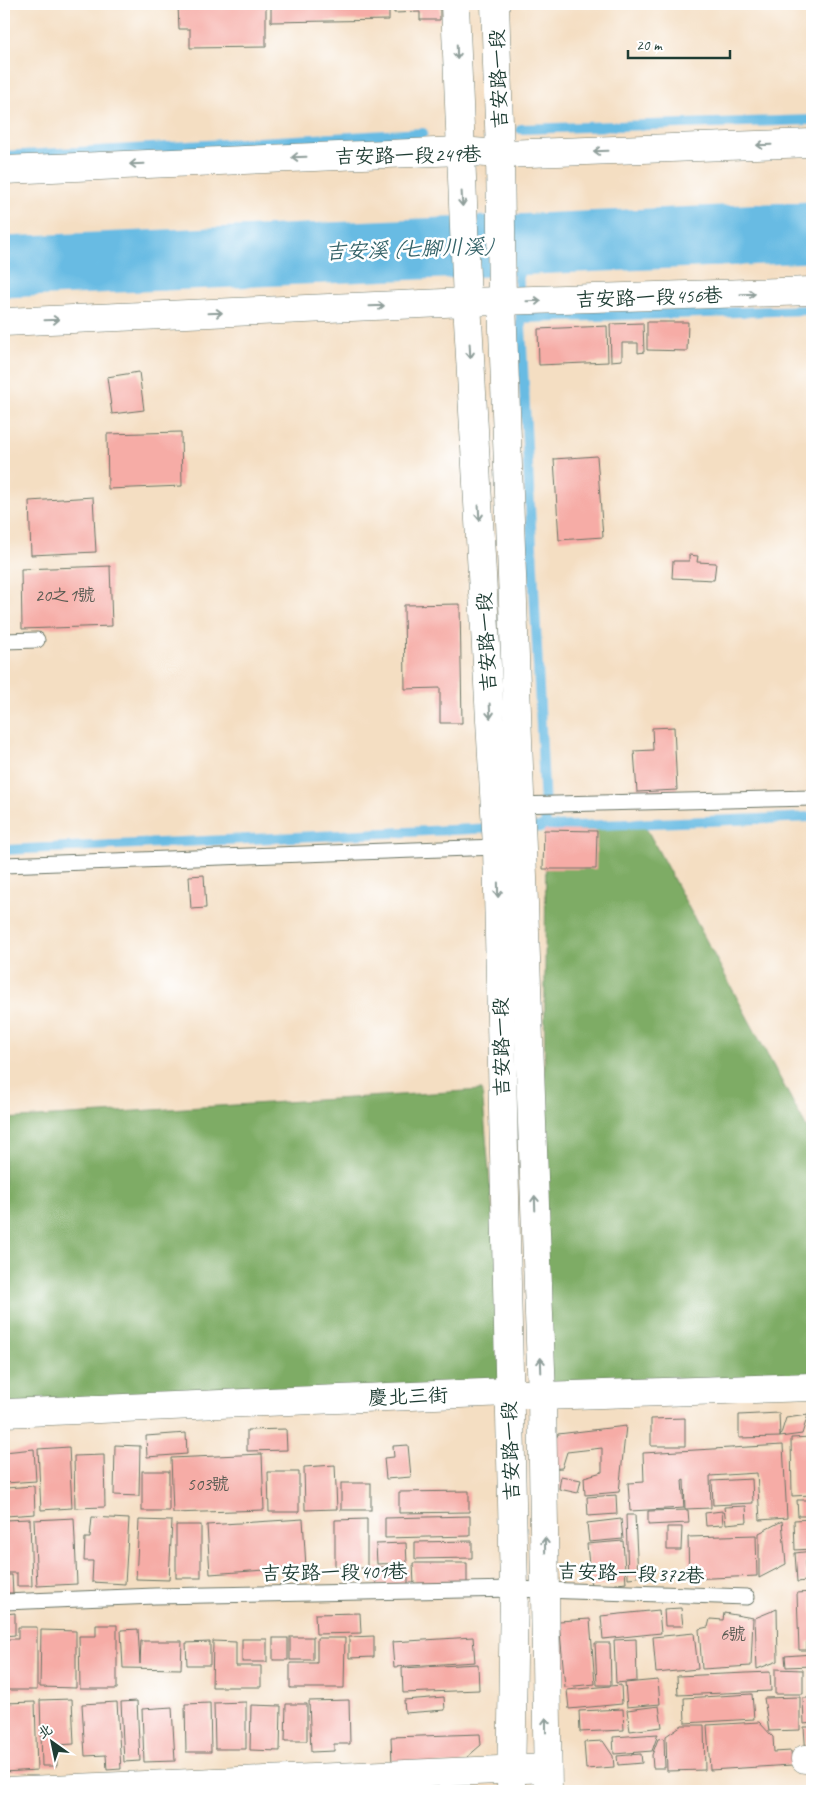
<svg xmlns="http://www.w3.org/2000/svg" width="816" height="1795" font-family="Caveat,'LXGW WenKai TC',sans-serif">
  <rect width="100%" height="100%" fill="#fff"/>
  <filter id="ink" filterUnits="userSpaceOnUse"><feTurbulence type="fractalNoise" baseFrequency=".02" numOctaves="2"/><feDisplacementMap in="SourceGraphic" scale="10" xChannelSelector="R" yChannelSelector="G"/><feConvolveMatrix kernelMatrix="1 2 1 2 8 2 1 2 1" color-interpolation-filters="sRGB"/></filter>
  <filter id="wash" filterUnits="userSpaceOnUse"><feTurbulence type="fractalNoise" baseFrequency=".0096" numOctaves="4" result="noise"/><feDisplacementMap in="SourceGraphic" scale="20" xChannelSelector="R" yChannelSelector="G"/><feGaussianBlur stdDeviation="1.12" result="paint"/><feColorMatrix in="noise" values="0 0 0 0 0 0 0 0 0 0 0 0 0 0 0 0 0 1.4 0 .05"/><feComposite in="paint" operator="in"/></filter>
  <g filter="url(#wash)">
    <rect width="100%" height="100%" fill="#f4dec2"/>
    <g fill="#7eac65" stroke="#4e744c">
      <polygon points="644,824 812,1138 812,1370 791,1387 542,1396 546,828"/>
      <polygon points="482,1090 508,1392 4,1407 4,1119"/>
    </g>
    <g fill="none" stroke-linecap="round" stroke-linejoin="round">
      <g stroke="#67bbe3" stroke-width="10">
        <polyline points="521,129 812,120"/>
        <polyline points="4,156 423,133"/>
        <polyline points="517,245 546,828"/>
        <polyline points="521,318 812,310"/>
        <polyline points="522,828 812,817"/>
        <polyline points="4,850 495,828"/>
      </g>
      <polyline stroke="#67bbe3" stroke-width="61" points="4,267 812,232"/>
    </g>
    <g id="blocks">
      <g fill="#f6aca6">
        <polygon points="193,4 266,4 266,47 190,48 190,29 179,29 178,5"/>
        <polygon points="271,4 389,4 389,20 271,22"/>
        <polygon points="394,4 440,4 440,20 420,20 420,12 394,13"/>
        <polygon points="647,322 688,322 687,351 647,350"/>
        <polygon points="643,323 644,352 638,353 638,343 622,343 622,360 611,361 610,324"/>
        <polygon points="607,326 608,362 539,365 538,329"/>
        <polygon points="139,372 144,410 112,414 107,377"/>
        <polygon points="181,432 182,486 108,489 107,434"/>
        <polygon points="597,456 603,537 559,540 554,459"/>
        <polygon points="93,497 96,552 31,555 29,501"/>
        <polygon points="689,555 698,556 697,562 716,563 714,580 672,578 673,561 689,561"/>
        <polygon points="110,566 112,626 22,629 21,569"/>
        <polygon points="460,604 462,723 440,723 440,688 405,689 404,605"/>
        <polygon points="674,727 677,790 637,792 634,751 653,750 652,728"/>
        <polygon points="544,830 597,831 596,869 543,869"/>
        <polygon points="204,875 206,908 191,909 189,876"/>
        <polygon points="779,1413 780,1437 739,1438 739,1415"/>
        <polygon points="808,1415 802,1434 780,1437 786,1418"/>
        <polygon points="685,1418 685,1446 651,1446 651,1419"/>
        <polygon points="626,1426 619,1492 585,1495 584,1477 602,1472 602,1448 567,1452 562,1468 544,1469 558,1434"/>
        <polygon points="286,1429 287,1450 247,1451 247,1430"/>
        <polygon points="186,1433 187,1454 147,1457 146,1436"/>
        <polygon points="812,1437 812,1495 792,1496 791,1438"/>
        <polygon points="115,1445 140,1446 139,1496 114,1495"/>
        <polygon points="408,1445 411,1477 386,1479 384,1458 394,1457 393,1446"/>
        <polygon points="783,1445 787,1518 760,1520 757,1473 710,1476 711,1508 685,1509 684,1480 682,1481 684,1508 630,1511 628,1483 644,1482 643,1453"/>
        <polygon points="69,1447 72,1508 41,1510 38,1449"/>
        <polygon points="34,1449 36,1481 5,1483 4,1452"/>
        <polygon points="262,1454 264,1510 173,1513 171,1458"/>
        <polygon points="104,1455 105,1507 75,1508 74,1456"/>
        <polygon points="335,1465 337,1509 305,1510 304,1467"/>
        <rect x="142" y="1471" width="27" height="40"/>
        <polygon points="268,1472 299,1472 299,1512 269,1512"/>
        <polygon points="561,1476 581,1480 578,1493 559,1489"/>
        <polygon points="752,1479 753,1503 713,1505 712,1481"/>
        <rect x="341" y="1483" width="30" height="27"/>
        <polygon points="34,1486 35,1514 6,1516 5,1488"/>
        <polygon points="469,1491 469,1512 399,1513 399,1492"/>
        <polygon points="616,1495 617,1514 588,1516 587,1497"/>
        <polygon points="797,1500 812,1500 812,1516 798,1516"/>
        <polygon points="746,1506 747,1522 726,1524 724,1507"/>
        <polygon points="688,1510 689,1523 648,1525 648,1511"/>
        <polygon points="722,1511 723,1525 706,1526 705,1513"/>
        <polygon points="626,1515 635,1515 638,1577 628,1578"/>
        <polygon points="470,1516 470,1536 385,1538 385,1518"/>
        <polygon points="92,1517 129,1519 125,1584 92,1582 93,1561 84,1561 85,1538 90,1538"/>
        <polygon points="74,1518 77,1584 37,1586 34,1520"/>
        <polygon points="30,1519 32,1586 17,1586 17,1573 4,1573 4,1520"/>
        <polygon points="303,1519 306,1567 210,1574 207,1525"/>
        <polygon points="367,1519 367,1568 335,1568 335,1520"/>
        <polygon points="621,1519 623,1539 589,1542 587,1523"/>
        <polygon points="812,1519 812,1549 795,1550 794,1520"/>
        <polygon points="139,1520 172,1521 169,1580 136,1579"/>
        <polygon points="782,1521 786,1564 759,1578 759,1533"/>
        <rect x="176" y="1525" width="25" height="53"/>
        <polygon points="667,1527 682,1527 681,1550 667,1550"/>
        <polygon points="756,1535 757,1576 689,1579 688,1537"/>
        <polygon points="472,1541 472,1558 415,1559 415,1542"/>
        <polygon points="623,1541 626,1583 591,1587 587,1544"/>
        <polygon points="406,1543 407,1563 377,1564 376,1544"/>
        <polygon points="812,1551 812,1561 805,1561 806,1581 797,1582 795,1553"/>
        <polygon points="812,1562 812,1583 808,1583 807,1563"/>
        <polygon points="413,1563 467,1563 467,1584 414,1585"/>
        <rect x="376" y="1567" width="32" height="19"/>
        <polygon points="4,1575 12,1575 13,1593 4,1593"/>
        <polygon points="812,1592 812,1641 807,1642 807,1650 799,1650 797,1593"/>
        <polygon points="681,1608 683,1626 665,1626 664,1609"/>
        <polygon points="777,1609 778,1661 757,1669 755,1618"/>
        <polygon points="659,1610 661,1633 603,1639 601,1616"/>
        <polygon points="15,1613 15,1635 4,1636 4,1614"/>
        <polygon points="360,1613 361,1633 316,1634 315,1614"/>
        <polygon points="724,1613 753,1618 751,1666 702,1669 699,1629 708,1627 710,1619 723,1620"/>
        <polygon points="590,1619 595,1684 565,1687 559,1621"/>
        <polygon points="96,1625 117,1625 117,1689 80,1689 79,1636 96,1636"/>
        <polygon points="18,1627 37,1627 37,1690 4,1690 4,1639 18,1639"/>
        <polygon points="138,1629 140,1664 141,1641 182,1641 181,1669 123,1668 121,1630"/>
        <polygon points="41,1630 76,1631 76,1688 40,1687"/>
        <polygon points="694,1633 698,1669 656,1673 653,1637"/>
        <polygon points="374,1636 374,1657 349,1658 349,1637"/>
        <rect x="290" y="1637" width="23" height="23"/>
        <polygon points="473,1637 475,1662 394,1667 392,1642"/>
        <rect x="273" y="1638" width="15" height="22"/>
        <polygon points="317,1638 345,1638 344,1688 290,1688 290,1663 317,1663"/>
        <rect x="242" y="1639" width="25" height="23"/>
        <polygon points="636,1639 637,1681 616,1683 614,1640"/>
        <polygon points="213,1641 236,1642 236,1666 261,1666 261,1687 212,1687"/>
        <polygon points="210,1642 210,1665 187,1665 186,1643"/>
        <polygon points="595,1643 610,1643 611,1685 597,1685"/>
        <polygon points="812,1654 812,1666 786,1667 785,1656"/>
        <polygon points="478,1664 479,1690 403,1693 402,1668"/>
        <polygon points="775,1669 803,1670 803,1694 775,1694"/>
        <polygon points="770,1672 771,1691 678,1695 677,1676"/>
        <polygon points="658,1680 660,1704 627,1707 625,1683"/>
        <polygon points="621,1685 622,1704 569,1709 567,1690"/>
        <polygon points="752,1694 754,1719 685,1723 684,1698"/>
        <polygon points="444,1697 445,1710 405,1713 404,1700"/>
        <polygon points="800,1697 800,1730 769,1731 764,1698"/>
        <polygon points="803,1698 812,1698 812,1723 804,1724"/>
        <polygon points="72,1699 74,1744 57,1745 57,1766 42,1766 40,1700"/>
        <polygon points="349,1700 350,1744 334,1744 334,1751 311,1752 309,1701"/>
        <polygon points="137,1701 140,1761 124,1762 121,1702"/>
        <polygon points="35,1702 37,1770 4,1772 4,1703"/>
        <polygon points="117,1702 121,1769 107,1770 106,1755 85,1756 82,1704"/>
        <polygon points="246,1702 246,1749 215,1749 214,1703"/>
        <polygon points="210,1703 211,1752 186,1752 185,1704"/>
        <polygon points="286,1704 307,1704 307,1741 285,1741"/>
        <polygon points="251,1705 281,1706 280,1751 250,1750"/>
        <polygon points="659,1706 662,1727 630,1731 627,1710"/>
        <polygon points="172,1707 175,1761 144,1762 142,1709"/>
        <polygon points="623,1709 624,1730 580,1732 579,1711"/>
        <polygon points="759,1722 773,1737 774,1752 791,1751 792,1765 710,1770 707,1725"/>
        <polygon points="682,1725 704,1725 705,1770 667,1771 666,1736"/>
        <polygon points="804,1727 812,1727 812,1756 806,1756"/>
        <polygon points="480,1734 481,1745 459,1764 392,1765 391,1737"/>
        <polygon points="658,1734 652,1751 614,1754 613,1737"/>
        <polygon points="664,1738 665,1768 653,1768 652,1755 658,1739"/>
        <polygon points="603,1741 613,1756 614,1767 586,1769 584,1742"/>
        <polygon points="641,1754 642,1763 618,1765 617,1756"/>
      </g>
    </g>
  </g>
  <g filter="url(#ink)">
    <use href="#blocks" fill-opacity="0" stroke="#6a7566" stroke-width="1"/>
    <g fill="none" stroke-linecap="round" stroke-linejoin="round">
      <g stroke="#6a7566" stroke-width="17">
        <g id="service">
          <polyline points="4,641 37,640"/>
          <polyline points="514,805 812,798"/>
          <polyline points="4,865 497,847"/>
          <polyline points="4,1602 155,1596 514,1589 747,1597"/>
        </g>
      </g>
      <g stroke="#6a7566" stroke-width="29">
        <g id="minor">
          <polyline points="4,170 460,151 500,154 812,143"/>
          <polyline points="4,322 467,302 812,291"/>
          <polyline points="4,1413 508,1392 542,1396 812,1387"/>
          <polyline points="805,1759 812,1759"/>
          <polyline points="4,1791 547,1768"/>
        </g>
      </g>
      <g stroke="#6a7566" stroke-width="29">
        <g id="tertiary">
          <polyline points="455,4 467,302 497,847 514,1589 511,1791"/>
          <polyline points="495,4 500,154 502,302 542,1396 548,1791"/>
        </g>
      </g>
      <use href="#service" stroke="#fff" stroke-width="15"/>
      <use href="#minor" stroke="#fff" stroke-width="28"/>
      <use href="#tertiary" stroke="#fff" stroke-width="28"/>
    </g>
    <defs><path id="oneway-shaft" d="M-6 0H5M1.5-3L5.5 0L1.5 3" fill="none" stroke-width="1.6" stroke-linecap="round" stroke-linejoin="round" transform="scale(1.25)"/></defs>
    <g stroke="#8f9e9a">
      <use href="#oneway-shaft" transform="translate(457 52) rotate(88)"/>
      <use href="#oneway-shaft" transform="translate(764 145) rotate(178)"/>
      <use href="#oneway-shaft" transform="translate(601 151) rotate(178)"/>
      <use href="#oneway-shaft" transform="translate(299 157) rotate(178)"/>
      <use href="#oneway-shaft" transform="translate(137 164) rotate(178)"/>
      <use href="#oneway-shaft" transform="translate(462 199) rotate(87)"/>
      <use href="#oneway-shaft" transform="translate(748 294) rotate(-2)"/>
      <use href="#oneway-shaft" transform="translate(534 301) rotate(-2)"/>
      <use href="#oneway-shaft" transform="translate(377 306) rotate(-2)"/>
      <use href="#oneway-shaft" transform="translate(215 313) rotate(-2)"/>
      <use href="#oneway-shaft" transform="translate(52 320) rotate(-2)"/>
      <use href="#oneway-shaft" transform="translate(470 351) rotate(87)"/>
      <use href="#oneway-shaft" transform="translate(479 513) rotate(87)"/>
      <use href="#oneway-shaft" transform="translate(490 711) rotate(87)"/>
      <use href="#oneway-shaft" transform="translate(498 890) rotate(89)"/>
      <use href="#oneway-shaft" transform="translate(535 1203) rotate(-92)"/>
      <use href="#oneway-shaft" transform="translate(541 1365) rotate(-92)"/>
      <use href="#oneway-shaft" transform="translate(545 1545) rotate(-91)"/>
      <use href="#oneway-shaft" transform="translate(546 1725) rotate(-90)"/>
    </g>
  </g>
  <g text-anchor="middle" stroke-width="5" stroke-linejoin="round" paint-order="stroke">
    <g font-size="18" fill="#555950">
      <text x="65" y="601">20之1號</text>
      <text x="208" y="1490">503號</text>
      <text x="733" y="1640">6號</text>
    </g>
    <g font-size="20" fill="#1f3d34" stroke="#fff">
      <text transform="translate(498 79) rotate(-92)" y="7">吉安路一段</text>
      <text transform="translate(408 155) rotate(-1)" y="7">吉安路一段249巷</text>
      <text transform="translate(649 297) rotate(-2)" y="7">吉安路一段456巷</text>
      <text transform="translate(486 642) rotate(-93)" y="7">吉安路一段</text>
      <text transform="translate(501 1047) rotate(-91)" y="7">吉安路一段</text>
      <text transform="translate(408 1396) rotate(-2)" y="7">慶北三街</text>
      <text transform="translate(510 1451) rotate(-92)" y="7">吉安路一段</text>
      <text transform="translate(334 1572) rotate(-1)" y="7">吉安路一段401巷</text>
      <text transform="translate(631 1573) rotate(2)" y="7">吉安路一段372巷</text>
    </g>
    <g font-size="21" font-style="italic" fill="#356369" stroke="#fff">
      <text transform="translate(408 249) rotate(-2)" y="7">吉安溪 (七腳川溪)</text>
    </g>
  </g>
  <rect width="816" height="1795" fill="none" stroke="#fff" stroke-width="20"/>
  <g transform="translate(52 1742) rotate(327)" stroke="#ffffff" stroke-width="4" paint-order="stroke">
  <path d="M0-4L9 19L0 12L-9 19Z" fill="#1f3d34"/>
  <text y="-8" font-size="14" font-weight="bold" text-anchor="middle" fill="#1f3d34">北</text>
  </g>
  <path d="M628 50v8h102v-8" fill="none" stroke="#1f3d34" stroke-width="2.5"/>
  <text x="636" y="50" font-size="15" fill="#1f3d34" stroke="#ffffff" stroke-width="4" paint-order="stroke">20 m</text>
</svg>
